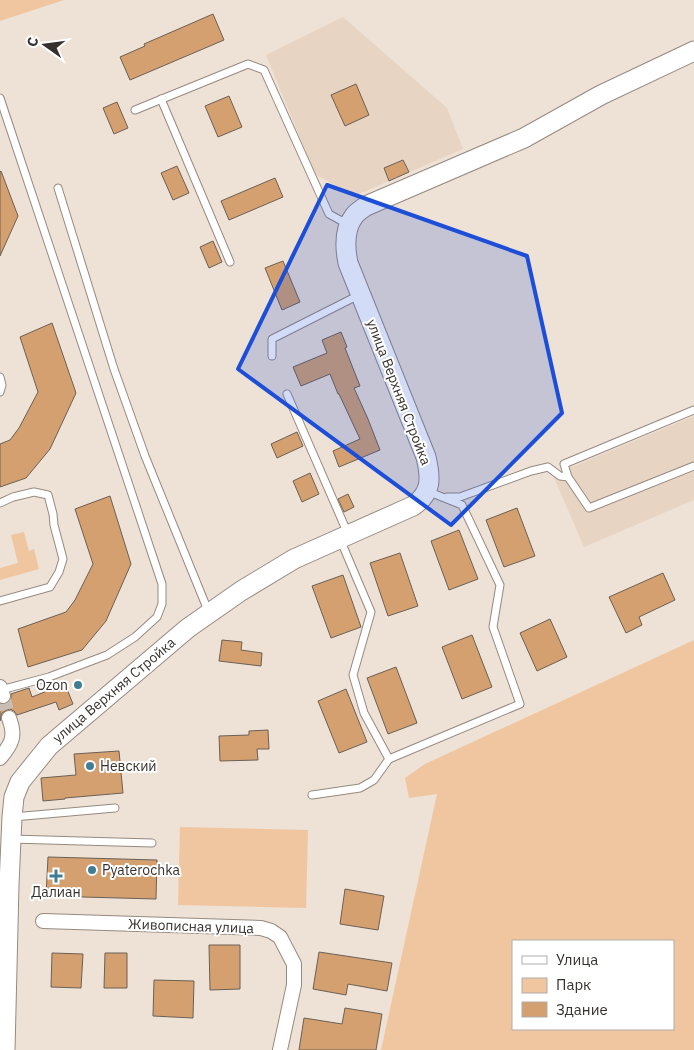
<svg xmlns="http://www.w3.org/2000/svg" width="694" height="1050" font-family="'IBM Plex Sans',sans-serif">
  <rect width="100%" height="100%" fill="#eee1d5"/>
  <g fill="#e7d4c3">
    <polygon points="343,17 447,108 463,149 354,196 315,174 266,55"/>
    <polygon points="694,416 694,500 584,547 553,475"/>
  </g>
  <g fill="#f0c6a0" fill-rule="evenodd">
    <polygon points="0,0 64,0 0,21"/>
    <polygon points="24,532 29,551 34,549 39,569 0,580 0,568 18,563 11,535"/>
    <path d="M694,640V1050H381L437,794L409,798L405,778L425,764ZM513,941H673V1029H513Z"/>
    <polygon points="180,827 308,830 306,908 178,905"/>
  </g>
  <g fill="#d4a06f" stroke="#6b6056">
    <polygon points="213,14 224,40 130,80 120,57 145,46 144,44"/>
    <polygon points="356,84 369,115 345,126 331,95"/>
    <polygon points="229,96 242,127 218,137 205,106"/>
    <polygon points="117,102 128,128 114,134 103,108"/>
    <polygon points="403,160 409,172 389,181 384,168"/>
    <polygon points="177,166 189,193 173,200 161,173"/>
    <polygon points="1,171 18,216 0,256 0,172"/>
    <polygon points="275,178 283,197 229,220 221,201"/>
    <polygon points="213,241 222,262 209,268 200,247"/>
    <polygon points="283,261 300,302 282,310 265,268"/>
    <polygon points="52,323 76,393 50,449 26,478 0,487 0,444 10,440 19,428 38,392 20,337"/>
    <polygon points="341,332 347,347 345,348 360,386 354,388 368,419 380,450 339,467 333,451 360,439 339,394 338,394 330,374 301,386 293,367 327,353 322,340"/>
    <polygon points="297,432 303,446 277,458 271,444"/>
    <polygon points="310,473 319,494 302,502 293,481"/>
    <polygon points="348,494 354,507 344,512 338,499"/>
    <polygon points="110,496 131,564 106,621 82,650 28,667 18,629 66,612 75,600 93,564 75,509"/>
    <polygon points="517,508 535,556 504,567 486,520"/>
    <polygon points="459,530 478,579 449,590 431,541"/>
    <polygon points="400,553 418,606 388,616 370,563"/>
    <polygon points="663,573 675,600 639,617 642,625 626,633 609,597"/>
    <polygon points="343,575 361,627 331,638 312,586"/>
    <polygon points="550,619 567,657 537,671 520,633"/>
    <polygon points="472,635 492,687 462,699 442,647"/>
    <polygon points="222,640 242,642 241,650 262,653 261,666 219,661"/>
    <polygon points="396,667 417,723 388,734 367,678"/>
    <polygon points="65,684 73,704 59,710 56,702 17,715 14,711 10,709 7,710 2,713 0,721 0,704 5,704 9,702 11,698 11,694 29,688 32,697"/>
    <polygon points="346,689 367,742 339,753 318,701"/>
    <polygon points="268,730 269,749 257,749 258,760 220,761 219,736 249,735 249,731"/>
    <polygon points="119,751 123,793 65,798 65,799 43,801 41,778 76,775 74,754"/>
    <polygon points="48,857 157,860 156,899 46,896"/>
    <polygon points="345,889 384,896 378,930 340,924"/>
    <polygon points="209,945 240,945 240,989 210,990"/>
    <polygon points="319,952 392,963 387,991 348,984 346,995 313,989"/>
    <polygon points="52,953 83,954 81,988 51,987"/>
    <polygon points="105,953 127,953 127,988 104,988"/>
    <polygon points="154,980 194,981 193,1018 153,1016"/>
    <polygon points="345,1008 382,1014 376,1050 299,1050 304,1018 342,1024"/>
  </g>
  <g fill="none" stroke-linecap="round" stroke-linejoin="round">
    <polyline stroke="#c9beb3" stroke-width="14" stroke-dasharray="14 7" stroke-linecap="butt" points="3,696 9,718"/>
    <g stroke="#968a80" stroke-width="9">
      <g id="lane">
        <polyline points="0,98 162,584 162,604 157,617 135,637 107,655 49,677 1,690"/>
        <polyline points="161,99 230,262"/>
        <polyline points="135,110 248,64 264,70 329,214 349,225"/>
        <polyline points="58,188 114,369 145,456 209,613"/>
        <polyline points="272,356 272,339 359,295"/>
        <polyline points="0,377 2,385 0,392"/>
        <polyline points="287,394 348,534"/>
        <polyline points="568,477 589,508 694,466"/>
        <polyline points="447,497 460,497 531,471 548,467 560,476 568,477 564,464 694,410"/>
        <polyline points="0,503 13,497 34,492 48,495 53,514 54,525 63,559 59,572 50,587 0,601"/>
        <polyline points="340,539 371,612 353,675 364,713 389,759"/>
        <polyline points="312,795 360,788 374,780 389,759 520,704 493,627 500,585 462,505 427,491"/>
        <polyline points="13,817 115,808"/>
        <polyline points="11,839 152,843"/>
      </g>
    </g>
    <g stroke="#968a80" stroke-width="16">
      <g id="street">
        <polyline points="0,687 3,696"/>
        <path d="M0,758C12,744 16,736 9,718"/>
        <polyline points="43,921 261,928 271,931 280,937 294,964 294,985 280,1050"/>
      </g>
    </g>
    <g stroke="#968a80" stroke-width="21">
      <path id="secondary" d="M5,1050L9,885L12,817L14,797L20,782L49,746L188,628L241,591L294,559L413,506C432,493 431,478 426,457L348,263C345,248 344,229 354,216C357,212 362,209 366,206L524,138L601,95L694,51"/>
    </g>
    <use href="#lane" stroke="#fff" stroke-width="7"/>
    <use href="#street" stroke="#fff" stroke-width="14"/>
    <use href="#secondary" stroke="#fff" stroke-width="19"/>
  </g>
  <path fill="#1d4ed8" fill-opacity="0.2" stroke="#1d4ed8" stroke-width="4" stroke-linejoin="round" d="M327,185L527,256L562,413L451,525L238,369Z"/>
  <g fill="#417e94" stroke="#fff" stroke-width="2">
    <circle cx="78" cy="685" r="5"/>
    <circle cx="90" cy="766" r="5"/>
    <circle cx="92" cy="870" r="5"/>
    <path d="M53.5 868.5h5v5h5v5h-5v5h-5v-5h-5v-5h5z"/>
  </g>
  <g text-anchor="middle" stroke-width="4" stroke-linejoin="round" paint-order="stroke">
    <g font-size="14" fill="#37312d" stroke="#fff">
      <text transform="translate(399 392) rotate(69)" y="5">улица Верхняя Стройка</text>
      <text transform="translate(114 690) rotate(-40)" y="5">улица Верхняя Стройка</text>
      <text transform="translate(191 926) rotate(2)" y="5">Живописная улица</text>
    </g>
    <g font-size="14" fill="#37312d" stroke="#fff" text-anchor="start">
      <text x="68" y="690" text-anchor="end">Ozon</text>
      <text x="100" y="771">Невский</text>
      <text x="102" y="875">Pyaterochka</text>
      <text x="56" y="897" text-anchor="middle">Далиан</text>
    </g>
  </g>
  <rect x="512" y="940" width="162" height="90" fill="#ffffff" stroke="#afadab"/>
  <rect x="522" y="956" width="25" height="8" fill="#ffffff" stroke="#afadab"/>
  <text x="556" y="965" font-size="15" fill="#37312d">Улица</text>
  <rect x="522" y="978" width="25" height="15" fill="#f0c6a0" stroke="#afadab"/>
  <text x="556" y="990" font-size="15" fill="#37312d">Парк</text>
  <rect x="522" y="1002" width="25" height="15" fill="#d4a06f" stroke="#afadab"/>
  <text x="556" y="1015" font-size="15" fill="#37312d">Здание</text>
  <g transform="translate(45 45) rotate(284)" stroke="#ffffff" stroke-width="4" paint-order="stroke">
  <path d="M0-4L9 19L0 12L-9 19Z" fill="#37312d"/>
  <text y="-8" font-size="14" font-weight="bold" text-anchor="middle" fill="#37312d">С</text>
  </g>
</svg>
